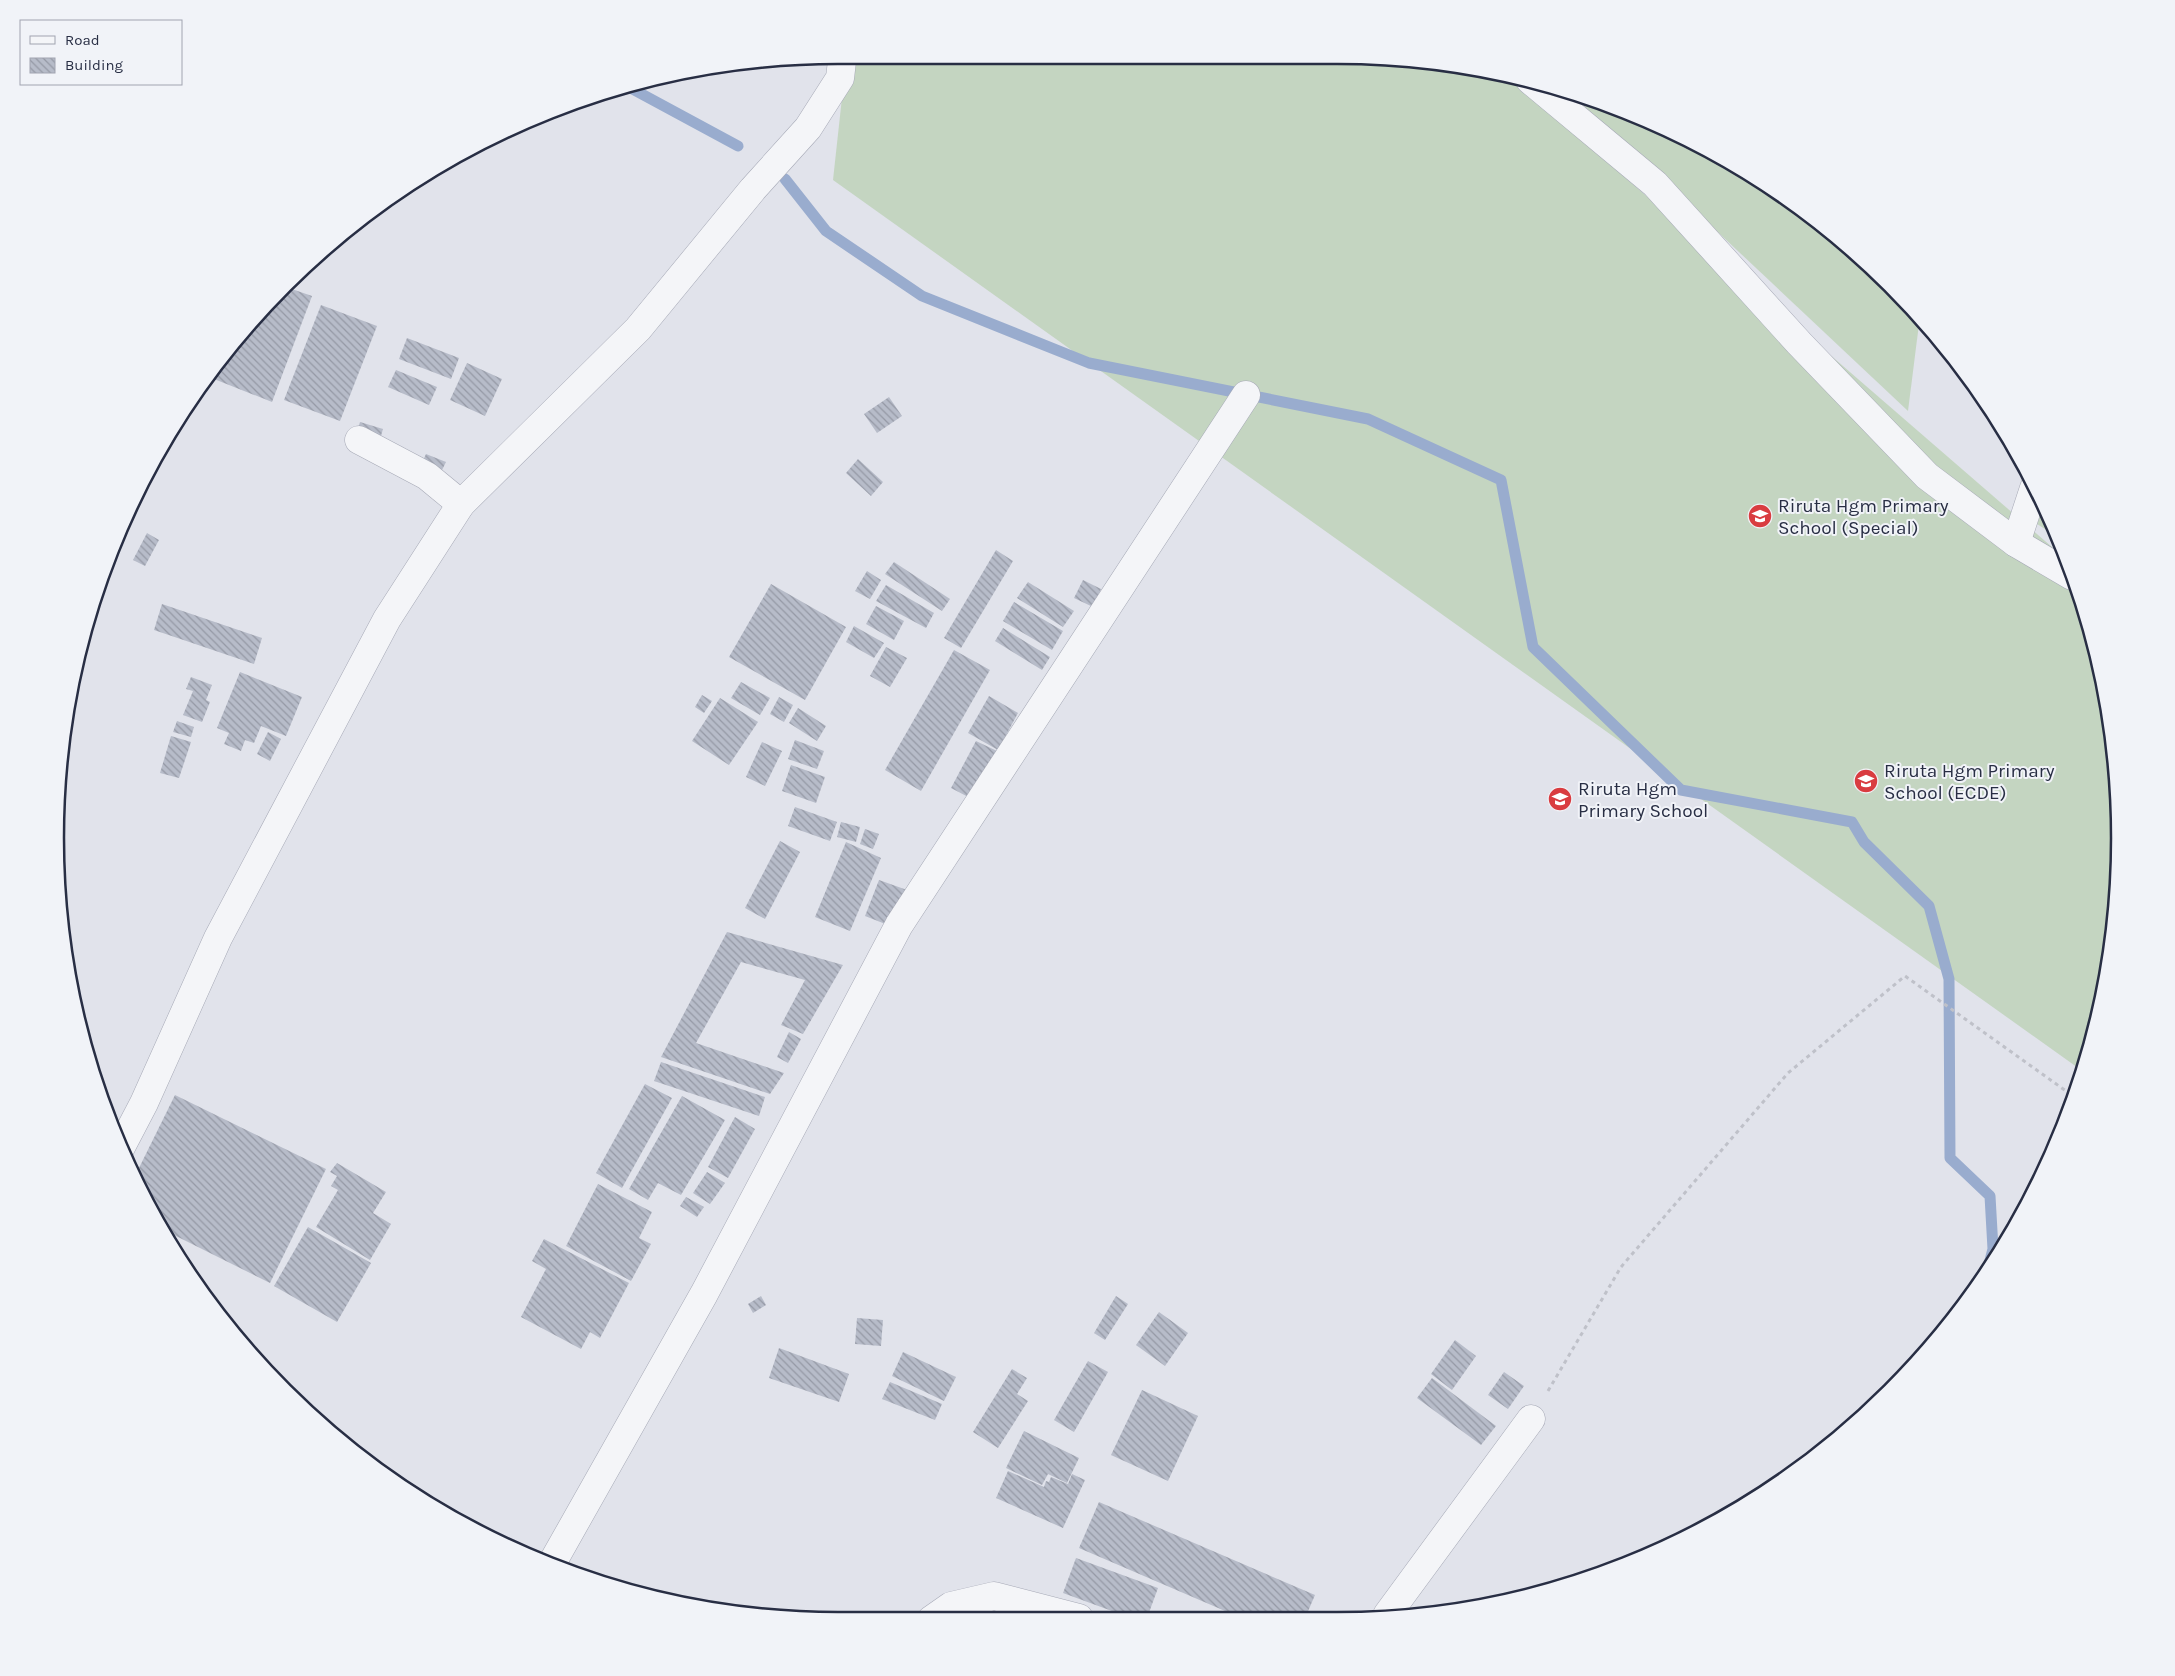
<svg xmlns="http://www.w3.org/2000/svg" width="2175" height="1676" font-family="Karla,sans-serif">
  <defs>
    <pattern id="building-back-hatch" width="6" height="6" patternUnits="userSpaceOnUse" patternTransform="scale(1.25)"><rect width="6" height="6" fill="#b7bcc9"/><path d="M-1 5l2 2M0 0l6 6M5-1l2 2" fill="none" stroke="#9599a5"/></pattern>
  </defs>
  <rect width="100%" height="100%" fill="#e1e3eb"/>
  <g fill="#c4d5c1">
    <polygon points="1388,57 1509,77 2067,560 2105,686 2120,838 2105,991 2081,1070 833,180 846,61"/>
    <polygon points="1571,94 1684,136 1813,217 1920,316 1908,411"/>
    <polygon points="2043,506 2060,539 2061,539 2037,524"/>
  </g>
  <g fill="none" stroke-linecap="round" stroke-linejoin="round">
    <g stroke="#99acce" stroke-width="11">
      <polyline points="625,85 738,146"/>
      <polyline points="785,179 826,231 922,296 1089,363 1368,419 1501,480 1533,647 1681,790 1852,822 1864,842 1929,906 1949,979 1950,1158 1990,1196 1993,1249 1986,1276"/>
    </g>
  </g>
  <g fill="url(#building-back-hatch)">
    <polygon points="283,286 312,296 272,402 214,379 223,354"/>
    <polygon points="321,305 377,326 340,421 284,400"/>
    <polygon points="407,338 459,358 451,379 399,359"/>
    <polygon points="467,363 502,379 485,416 450,400"/>
    <polygon points="396,370 437,387 429,405 388,387"/>
    <polygon points="889,397 902,416 877,433 864,414"/>
    <polygon points="360,422 383,429 380,439 357,432"/>
    <polygon points="426,454 446,462 440,474 421,465"/>
    <polygon points="858,459 883,482 871,496 846,473"/>
    <polygon points="147,533 159,540 145,566 133,560"/>
    <polygon points="996,550 1013,561 961,648 944,638"/>
    <polygon points="894,562 950,599 942,611 885,574"/>
    <polygon points="867,571 881,580 870,599 855,591"/>
    <polygon points="1083,580 1101,589 1093,607 1074,598"/>
    <polygon points="1028,582 1074,611 1063,627 1017,598"/>
    <polygon points="771,584 846,627 805,700 729,657"/>
    <polygon points="886,585 934,613 926,628 876,601"/>
    <polygon points="1014,602 1063,631 1052,650 1003,621"/>
    <polygon points="162,604 262,638 254,664 154,630"/>
    <polygon points="876,606 904,621 894,640 866,624"/>
    <polygon points="854,626 884,643 874,658 846,642"/>
    <polygon points="1003,628 1050,657 1042,670 995,641"/>
    <polygon points="886,647 907,658 890,687 870,676"/>
    <polygon points="954,650 990,670 921,791 885,770"/>
    <polygon points="240,672 302,697 286,736 261,726 254,743 245,740 241,751 224,744 229,733 217,728"/>
    <polygon points="191,677 212,685 206,700 210,702 202,722 183,715 193,691 186,689"/>
    <polygon points="741,682 770,698 760,715 731,698"/>
    <polygon points="702,695 712,701 704,713 695,707"/>
    <polygon points="989,696 1018,713 998,750 968,733"/>
    <polygon points="779,697 793,705 784,722 770,714"/>
    <polygon points="720,698 758,722 729,765 692,741"/>
    <polygon points="798,708 826,726 817,741 789,723"/>
    <polygon points="177,721 194,727 191,737 173,732"/>
    <polygon points="268,732 281,739 270,761 257,754"/>
    <polygon points="171,736 191,742 179,778 160,773"/>
    <polygon points="795,740 824,751 817,769 788,759"/>
    <polygon points="976,741 997,751 972,799 951,788"/>
    <polygon points="762,742 782,751 765,786 746,777"/>
    <polygon points="791,765 825,777 816,803 782,791"/>
    <polygon points="795,807 837,822 830,841 788,826"/>
    <polygon points="841,822 860,827 856,842 837,837"/>
    <polygon points="865,829 879,834 873,849 860,844"/>
    <polygon points="780,841 800,852 765,919 745,908"/>
    <polygon points="846,842 881,858 850,931 815,917"/>
    <polygon points="879,880 907,890 893,927 865,916"/>
    <polygon points="727,932 843,965 803,1034 781,1025 805,980 741,962 696,1043 784,1073 770,1094 661,1057"/>
    <polygon points="789,1032 801,1039 788,1063 777,1057"/>
    <polygon points="661,1062 765,1097 759,1116 654,1081"/>
    <polygon points="645,1084 672,1098 622,1188 596,1173"/>
    <polygon points="175,1095 326,1169 270,1283 164,1230 135,1176"/>
    <polygon points="682,1096 725,1120 681,1195 658,1183 648,1200 629,1189"/>
    <polygon points="735,1117 755,1129 728,1178 708,1167"/>
    <polygon points="337,1163 386,1192 373,1213 391,1224 370,1260 316,1227 338,1190 331,1186 337,1176 330,1172"/>
    <polygon points="707,1172 725,1183 710,1204 693,1193"/>
    <polygon points="598,1184 652,1212 639,1238 651,1244 631,1281 566,1246"/>
    <polygon points="686,1197 704,1207 697,1217 680,1206"/>
    <polygon points="308,1227 371,1263 337,1322 274,1286"/>
    <polygon points="544,1239 629,1283 600,1338 590,1332 581,1349 521,1317 546,1269 532,1261"/>
    <polygon points="761,1296 766,1305 753,1313 748,1304"/>
    <polygon points="1116,1296 1128,1304 1105,1340 1094,1333"/>
    <polygon points="1159,1312 1188,1333 1165,1366 1136,1345"/>
    <polygon points="857,1318 883,1320 881,1346 855,1344"/>
    <polygon points="1455,1340 1476,1356 1452,1390 1431,1374"/>
    <polygon points="779,1348 849,1374 839,1402 769,1378"/>
    <polygon points="903,1352 956,1377 944,1401 892,1376"/>
    <polygon points="1088,1361 1108,1372 1074,1432 1054,1420"/>
    <polygon points="1012,1369 1027,1378 1017,1394 1028,1401 998,1448 973,1432"/>
    <polygon points="1504,1372 1524,1386 1508,1409 1488,1395"/>
    <polygon points="1432,1378 1496,1426 1481,1445 1417,1398"/>
    <polygon points="890,1382 942,1404 935,1420 882,1399"/>
    <polygon points="1142,1390 1198,1416 1168,1481 1111,1455"/>
    <polygon points="1024,1431 1079,1458 1067,1483 1048,1474 1042,1485 1006,1468"/>
    <polygon points="1008,1471 1044,1487 1046,1481 1049,1482 1051,1477 1068,1484 1072,1474 1085,1480 1063,1528 996,1498"/>
    <polygon points="1099,1502 1315,1595 1306,1616 1239,1617 1079,1548"/>
    <polygon points="1076,1558 1158,1588 1147,1618 1131,1618 1063,1593"/>
  </g>
  <g fill="none" stroke-linecap="round" stroke-linejoin="round">
    <g stroke="#a6a9b6" stroke-width="29">
      <g id="minor">
        <polyline points="1530,80 1655,184 1799,343 1927,476 2016,543 2072,576"/>
        <polyline points="359,440 427,476 461,504"/>
        <polyline points="2016,543 2034,488"/>
        <polyline points="120,1149 144,1103 218,938 387,619 461,504 638,329 753,189 808,128 840,78 842,61"/>
        <polyline points="551,1565 704,1294 899,925 1246,395"/>
        <polyline points="1387,1615 1531,1419"/>
        <polyline points="931,1620 951,1606 994,1596 1079,1618"/>
      </g>
    </g>
    <polyline stroke="#bfc1c9" stroke-width="3" stroke-dasharray="4 4" stroke-linecap="butt" points="1548,1391 1621,1267 1788,1073 1905,976 2073,1096"/>
    <use href="#minor" stroke="#f4f5f8" stroke-width="28"/>
  </g>
  <defs>
    <g id="school-disc" transform="scale(1.25)"><circle r="9.5" fill="#d93c40" stroke="#f1f3f8"/><path d="M0-5L7-2L0 1L-7-2ZM-4 1L0 2.5L4 1V4Q0 6-4 4Z" fill="#fff"/></g>
  </defs>
  <g fill-rule="evenodd">
    <use href="#school-disc" x="1760" y="516"/>
    <use href="#school-disc" x="1866" y="781"/>
    <use href="#school-disc" x="1560" y="799"/>
  </g>
  <g text-anchor="middle" stroke-width="4" stroke-linejoin="round" paint-order="stroke">
    <g font-size="19" fill="#282e44" stroke="#f1f3f8" text-anchor="start">
      <text x="1778" y="512">Riruta Hgm Primary<tspan x="1778" dy="22">School (Special)</tspan></text>
      <text x="1884" y="777">Riruta Hgm Primary<tspan x="1884" dy="22">School (ECDE)</tspan></text>
      <text x="1578" y="795">Riruta Hgm<tspan x="1578" dy="22">Primary School</tspan></text>
    </g>
  </g>
  <path d="M0 0H2175V1676H0ZM838 64H1337A774 774 0 0 1 2111 838V838A774 774 0 0 1 1337 1612H838A774 774 0 0 1 64 838V838A774 774 0 0 1 838 64Z" fill="#f1f3f8" fill-rule="evenodd"/>
  <path fill="none" stroke="#282e44" stroke-width="2.5" d="M838 64H1337A774 774 0 0 1 2111 838V838A774 774 0 0 1 1337 1612H838A774 774 0 0 1 64 838V838A774 774 0 0 1 838 64Z"/>
  <rect x="20" y="20" width="162" height="65" fill="#f1f3f8" stroke="#a1a4b0"/>
  <rect x="30" y="36" width="25" height="8" fill="#f4f5f8" stroke="#a1a4b0"/>
  <text x="65" y="45" font-size="15" fill="#282e44">Road</text>
  <rect x="30" y="58" width="25" height="15" fill="url(#building-back-hatch)" stroke="#a1a4b0"/>
  <text x="65" y="70" font-size="15" fill="#282e44">Building</text>
</svg>
